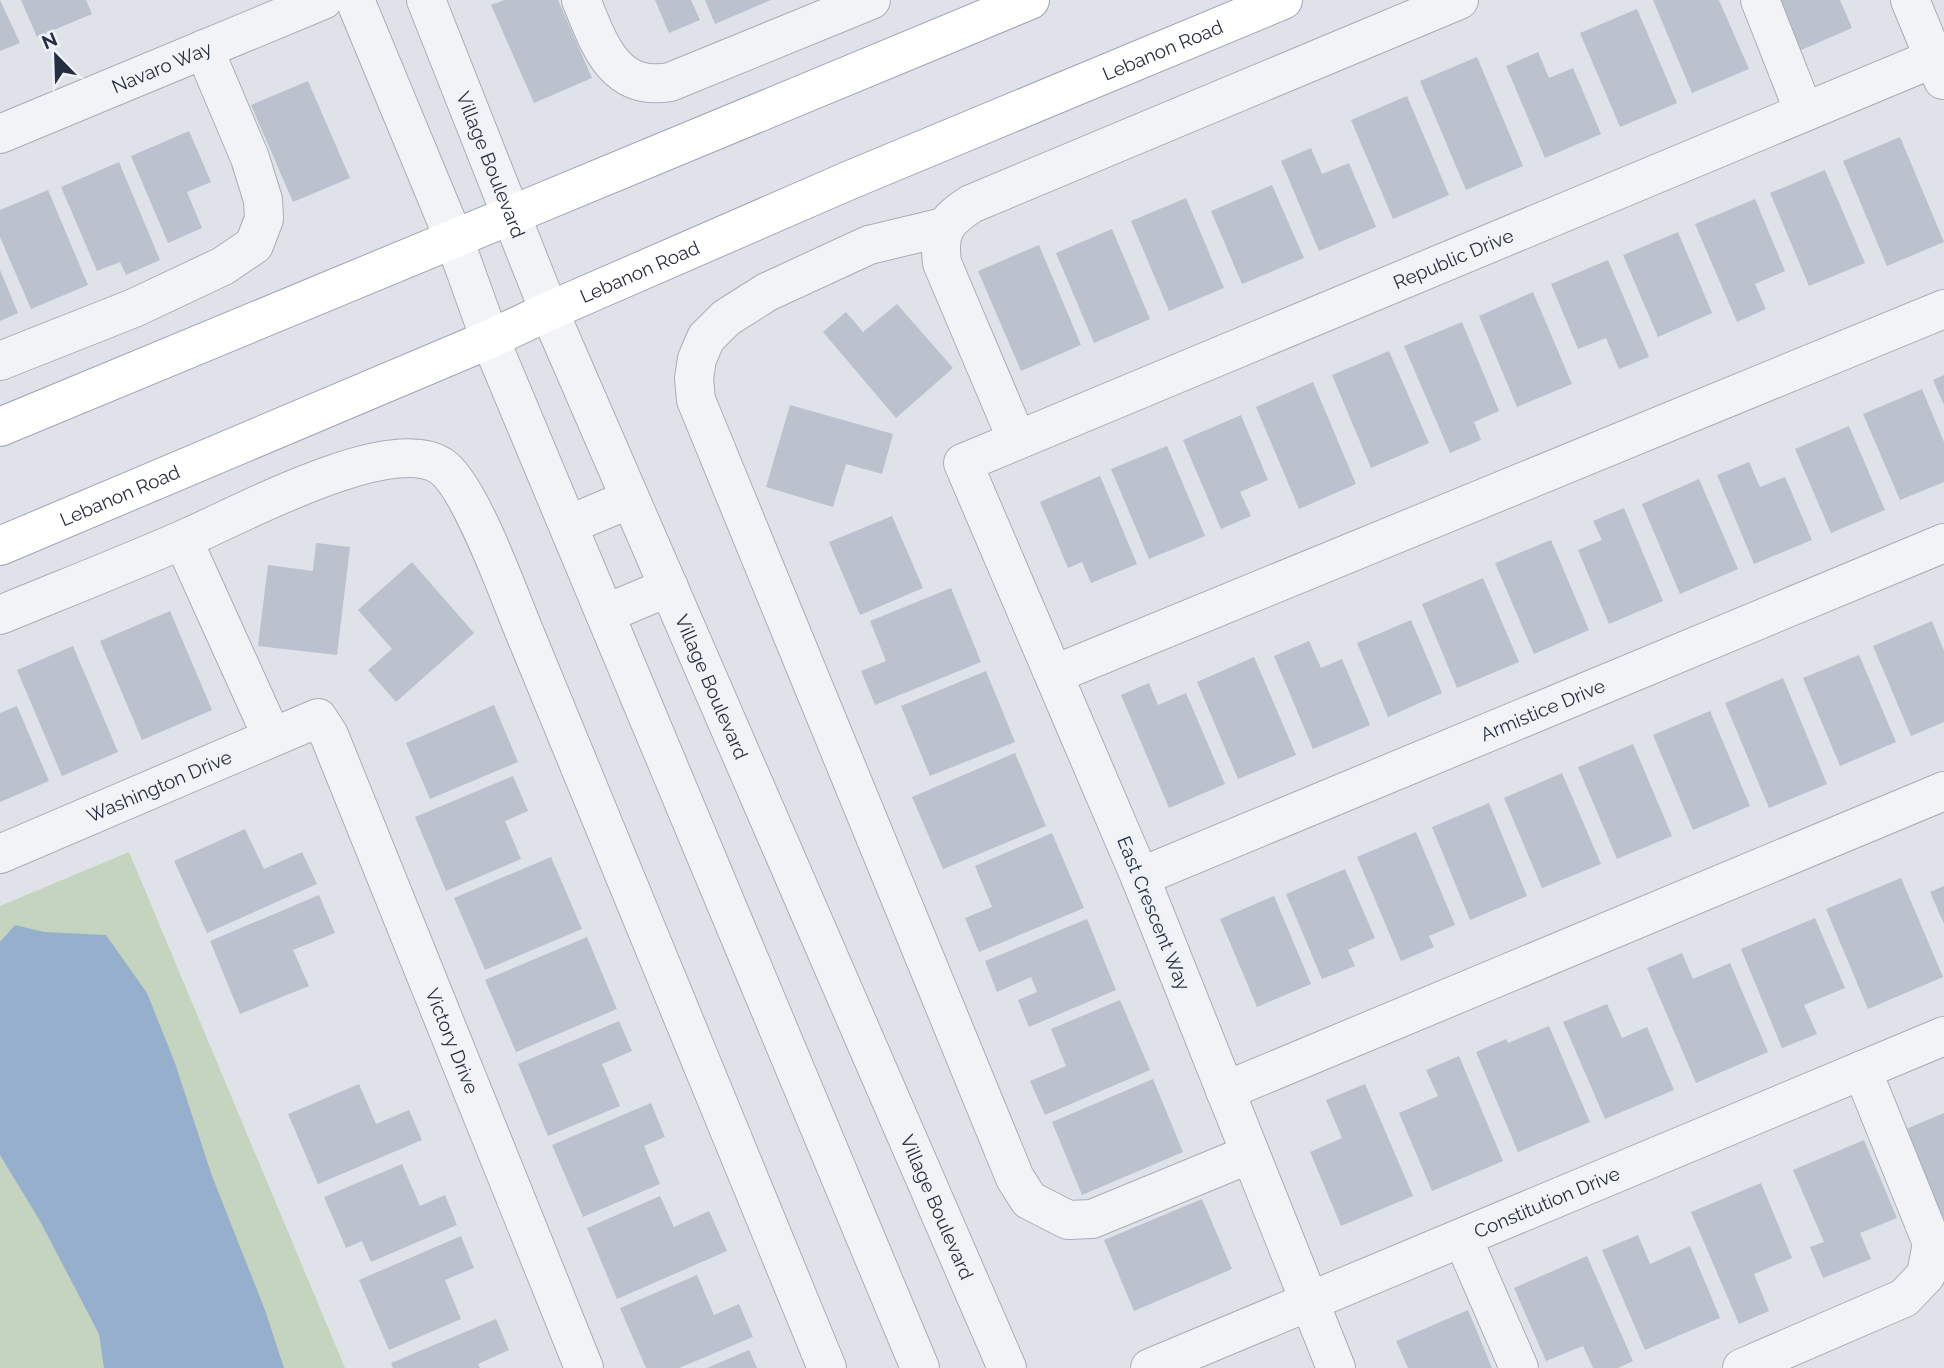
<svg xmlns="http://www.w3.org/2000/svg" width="1944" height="1368" font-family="Raleway,sans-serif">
  <rect width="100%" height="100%" fill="#dfe3e9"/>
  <polygon fill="#c4d4bf" points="129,852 345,1368 0,1368 0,906"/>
  <polygon fill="#96afcd" points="15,925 44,932 106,935 147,993 175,1063 212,1176 265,1310 284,1368 104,1368 99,1334 40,1221 0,1155 0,942"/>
  <g fill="#bbc1cd">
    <polygon points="0,0 20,43 0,51"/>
    <polygon points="21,0 86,0 92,14 37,37"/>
    <polygon points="504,0 558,0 592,78 534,103 491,5"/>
    <polygon points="655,0 691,0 700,20 669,33"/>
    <polygon points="705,0 771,0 715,24"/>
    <polygon points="1653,0 1719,0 1749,69 1692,93"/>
    <polygon points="1777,0 1840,0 1852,28 1799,51"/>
    <polygon points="1637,9 1677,103 1620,127 1580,33"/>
    <polygon points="1538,52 1549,78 1573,68 1601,134 1545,158 1506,66"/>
    <polygon points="1477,57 1523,166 1466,190 1420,81"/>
    <polygon points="308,81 350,178 293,202 251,105"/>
    <polygon points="1407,96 1449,195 1393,219 1351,120"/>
    <polygon points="189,131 211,182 187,192 202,228 168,243 131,156"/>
    <polygon points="1900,137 1944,242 1887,266 1843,161"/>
    <polygon points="1311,148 1322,174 1349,163 1376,227 1319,251 1281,161"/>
    <polygon points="119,162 160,260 126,275 120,262 97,271 61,187"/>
    <polygon points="1825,170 1865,263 1809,286 1770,193"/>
    <polygon points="1272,185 1304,258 1242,284 1211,211"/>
    <polygon points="48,190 88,285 31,309 0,237 0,210"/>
    <polygon points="1186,198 1224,288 1169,311 1131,221"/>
    <polygon points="1755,199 1785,271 1755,284 1766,309 1737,322 1695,224"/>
    <polygon points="1112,229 1150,319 1094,343 1056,253"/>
    <polygon points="1678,232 1712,313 1658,337 1623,255"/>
    <polygon points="1039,245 1081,345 1021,371 978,271"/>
    <polygon points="1608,260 1649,357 1619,369 1606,338 1578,349 1551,284"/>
    <polygon points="0,270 18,313 0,321"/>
    <polygon points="1533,292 1572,384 1517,407 1479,316"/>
    <polygon points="897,304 953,368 896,418 823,332 846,312 863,332"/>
    <polygon points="1462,322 1499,411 1474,422 1481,440 1450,453 1404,346"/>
    <polygon points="1389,351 1429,443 1371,468 1332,375"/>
    <polygon points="1944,375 1944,405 1933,380"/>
    <polygon points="1313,382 1356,484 1299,509 1256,407"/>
    <polygon points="1922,389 1944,442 1944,482 1900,500 1863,414"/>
    <polygon points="790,405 893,434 882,474 846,464 833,507 766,487"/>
    <polygon points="1241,415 1268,480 1240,492 1251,516 1221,529 1183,440"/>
    <polygon points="1849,426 1885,510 1831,533 1795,449"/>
    <polygon points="1167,446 1205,536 1149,559 1111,469"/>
    <polygon points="1749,462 1760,487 1785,477 1812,540 1754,564 1717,475"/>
    <polygon points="1100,476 1137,564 1091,583 1082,562 1068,568 1040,502"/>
    <polygon points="1699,479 1738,569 1680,594 1642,504"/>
    <polygon points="1624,508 1663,601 1609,624 1578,550 1602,540 1593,521"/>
    <polygon points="892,516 923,588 860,615 829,542"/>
    <polygon points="1551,540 1589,630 1534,654 1495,563"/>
    <polygon points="316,543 350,547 337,655 258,646 268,565 313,571"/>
    <polygon points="412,562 474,633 396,702 368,670 392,649 358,610"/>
    <polygon points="1483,578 1519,662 1457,688 1422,604"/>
    <polygon points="951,588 981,662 875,705 861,671 886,661 870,621"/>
    <polygon points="170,611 212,710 142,740 100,641"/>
    <polygon points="1411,620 1442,693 1388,717 1357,643"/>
    <polygon points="1932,621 1944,651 1944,722 1911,736 1873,646"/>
    <polygon points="1309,641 1321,668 1342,659 1370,725 1313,749 1274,656"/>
    <polygon points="73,646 118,752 62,776 17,670"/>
    <polygon points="1859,655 1896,742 1840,766 1803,678"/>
    <polygon points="1254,657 1296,755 1238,779 1197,682"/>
    <polygon points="986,671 1015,742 930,776 901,706"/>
    <polygon points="1783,678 1827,784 1769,808 1725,703"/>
    <polygon points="1149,683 1158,705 1186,693 1225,784 1169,808 1121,695"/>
    <polygon points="494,705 518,762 430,799 406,743"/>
    <polygon points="17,706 49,781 0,802 0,713"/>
    <polygon points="1710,711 1750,806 1693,830 1653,735"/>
    <polygon points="1633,744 1672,836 1617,859 1578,767"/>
    <polygon points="1015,753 1046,826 943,869 912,797"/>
    <polygon points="1562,773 1601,864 1542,888 1504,798"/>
    <polygon points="513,776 528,811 505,821 521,859 446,891 415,817"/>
    <polygon points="1489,803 1527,896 1470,920 1432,827"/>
    <polygon points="245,829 264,869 302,852 317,884 207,933 174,861"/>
    <polygon points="1416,832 1455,925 1429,936 1434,947 1401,961 1357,857"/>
    <polygon points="1052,833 1084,908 979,952 965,918 992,907 975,866"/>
    <polygon points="551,857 582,929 485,970 454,898"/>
    <polygon points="1345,869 1375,938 1348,950 1355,966 1322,979 1286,894"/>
    <polygon points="1901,878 1943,977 1868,1009 1826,909"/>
    <polygon points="1944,886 1944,924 1930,892"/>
    <polygon points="319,895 335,933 293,950 309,986 240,1014 210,941"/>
    <polygon points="1274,896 1311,984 1257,1007 1220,919"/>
    <polygon points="1815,918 1845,988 1804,1005 1817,1034 1782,1048 1741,949"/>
    <polygon points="1087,919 1116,990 1029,1027 1018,1000 1037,992 1031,977 997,992 985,961"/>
    <polygon points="587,937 617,1009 516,1052 485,980"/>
    <polygon points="1682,953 1693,979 1730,963 1768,1052 1696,1083 1647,968"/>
    <polygon points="1120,1000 1150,1070 1045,1115 1030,1081 1066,1066 1051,1029"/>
    <polygon points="1607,1004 1622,1038 1647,1027 1674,1090 1605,1119 1563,1022"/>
    <polygon points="619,1021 632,1051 602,1064 620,1106 548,1136 518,1064"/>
    <polygon points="1549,1026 1590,1122 1518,1152 1476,1052 1506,1039 1508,1043"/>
    <polygon points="1459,1056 1503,1161 1432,1191 1399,1113 1438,1096 1426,1070"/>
    <polygon points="1153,1079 1183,1152 1082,1195 1052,1122"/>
    <polygon points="359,1084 376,1124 409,1110 422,1140 318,1184 288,1114"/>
    <polygon points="1365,1084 1413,1196 1341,1226 1310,1152 1342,1138 1326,1100"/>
    <polygon points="651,1103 665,1137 644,1146 660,1184 583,1217 552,1145"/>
    <polygon points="1944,1113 1944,1220 1906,1129"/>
    <polygon points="1864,1140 1897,1218 1860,1233 1871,1259 1823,1278 1810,1247 1824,1242 1793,1170"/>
    <polygon points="402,1164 420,1206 445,1195 457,1225 371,1262 362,1241 346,1248 324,1197"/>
    <polygon points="1761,1183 1792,1258 1754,1274 1769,1311 1739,1324 1691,1212"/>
    <polygon points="660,1196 674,1227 709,1211 727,1251 617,1299 587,1228"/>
    <polygon points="1202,1199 1232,1269 1134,1311 1104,1240"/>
    <polygon points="1638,1235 1650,1264 1690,1246 1720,1318 1645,1350 1602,1250"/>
    <polygon points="461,1236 474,1268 445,1280 461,1319 389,1350 359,1280"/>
    <polygon points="1587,1256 1633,1361 1618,1368 1593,1368 1583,1346 1546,1361 1514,1288"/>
    <polygon points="697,1275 714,1315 739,1304 753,1337 679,1368 646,1368 620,1308"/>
    <polygon points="1468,1310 1492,1368 1408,1368 1396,1341"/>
    <polygon points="496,1319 509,1350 478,1364 480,1368 393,1368 391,1363"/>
    <polygon points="749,1350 757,1368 707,1368"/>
  </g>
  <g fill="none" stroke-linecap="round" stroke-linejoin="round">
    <g stroke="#a8adb7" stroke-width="40">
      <g id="minor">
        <polyline points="355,0 454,239 490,339 920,1368"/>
        <path id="s1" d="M426,0L549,311L1007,1368"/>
        <path d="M581,0C599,43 613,92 670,82L871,0"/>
        <polyline points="1760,0 1804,112"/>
        <polyline points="1910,0 1943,80"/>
        <path id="s2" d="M0,134L323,0"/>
        <polyline points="944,227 869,245 767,292 726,318 706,338 697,359 694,378 696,400 1015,1178 1029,1200 1068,1220 1092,1219 1250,1154"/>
        <polyline points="0,361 134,308 223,266 254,245 264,219 263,200 250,158 204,49"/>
        <path d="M1017,440L942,263C938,231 945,221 971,204L1459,0"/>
        <polyline points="568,525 630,499"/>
        <polyline points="183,540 272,737"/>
        <polyline points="605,614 669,587"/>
        <path d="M0,615C61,590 122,566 182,540C234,518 389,432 441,466C470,485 509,595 524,631L827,1368"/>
        <polyline points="1055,674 1944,309"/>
        <path id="s3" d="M0,854L318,718L329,735L584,1368"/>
        <path id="s4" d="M1140,877L1944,543"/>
        <polyline points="1225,1091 1944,791"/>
        <polyline points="1463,1239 1519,1368"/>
        <path id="s5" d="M1150,1368L1944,1036"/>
        <path id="s6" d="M1336,1368L1140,877L963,463L1944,54"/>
        <polyline points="1742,1368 1904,1298 1926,1275 1932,1243 1862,1070"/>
      </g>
    </g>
    <g stroke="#9da6b6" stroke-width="40">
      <g id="major">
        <polyline points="0,427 1030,0"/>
        <path id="s7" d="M0,546L490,339L549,311L850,180L1283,0"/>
      </g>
    </g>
    <use href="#minor" stroke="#f2f3f7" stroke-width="38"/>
    <use href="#major" stroke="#fff" stroke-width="38"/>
  </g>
  <g text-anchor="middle" stroke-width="7" stroke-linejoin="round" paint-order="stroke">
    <g font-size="19" fill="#262f42" stroke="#eef2f7">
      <text dy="7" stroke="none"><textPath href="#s7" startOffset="1264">Lebanon Road</textPath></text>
      <text dy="7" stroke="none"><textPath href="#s2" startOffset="175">Navaro Way</textPath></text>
      <text dy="7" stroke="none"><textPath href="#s1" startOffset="177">Village Boulevard</textPath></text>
      <text dy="7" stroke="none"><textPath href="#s6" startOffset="1510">Republic Drive</textPath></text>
      <text dy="7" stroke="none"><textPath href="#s7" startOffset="696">Lebanon Road</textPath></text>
      <text dy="7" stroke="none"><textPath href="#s7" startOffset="130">Lebanon Road</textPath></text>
      <text dy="7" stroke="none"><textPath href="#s1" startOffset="744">Village Boulevard</textPath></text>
      <text dy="7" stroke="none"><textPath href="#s4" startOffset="436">Armistice Drive</textPath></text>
      <text dy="7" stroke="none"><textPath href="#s3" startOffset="173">Washington Drive</textPath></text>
      <text transform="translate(1154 913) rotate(68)" y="7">East Crescent Way</text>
      <text dy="7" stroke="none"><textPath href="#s3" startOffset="696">Victory Drive</textPath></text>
      <text dy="7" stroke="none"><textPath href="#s5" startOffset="430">Constitution Drive</textPath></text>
      <text dy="7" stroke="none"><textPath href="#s1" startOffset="1311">Village Boulevard</textPath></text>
    </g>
  </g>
  <g transform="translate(56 56) rotate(337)" stroke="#eef2f7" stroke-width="5" paint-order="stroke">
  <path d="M0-5L12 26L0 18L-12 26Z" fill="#262f42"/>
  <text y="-10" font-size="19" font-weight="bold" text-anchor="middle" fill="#262f42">N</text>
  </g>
</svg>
